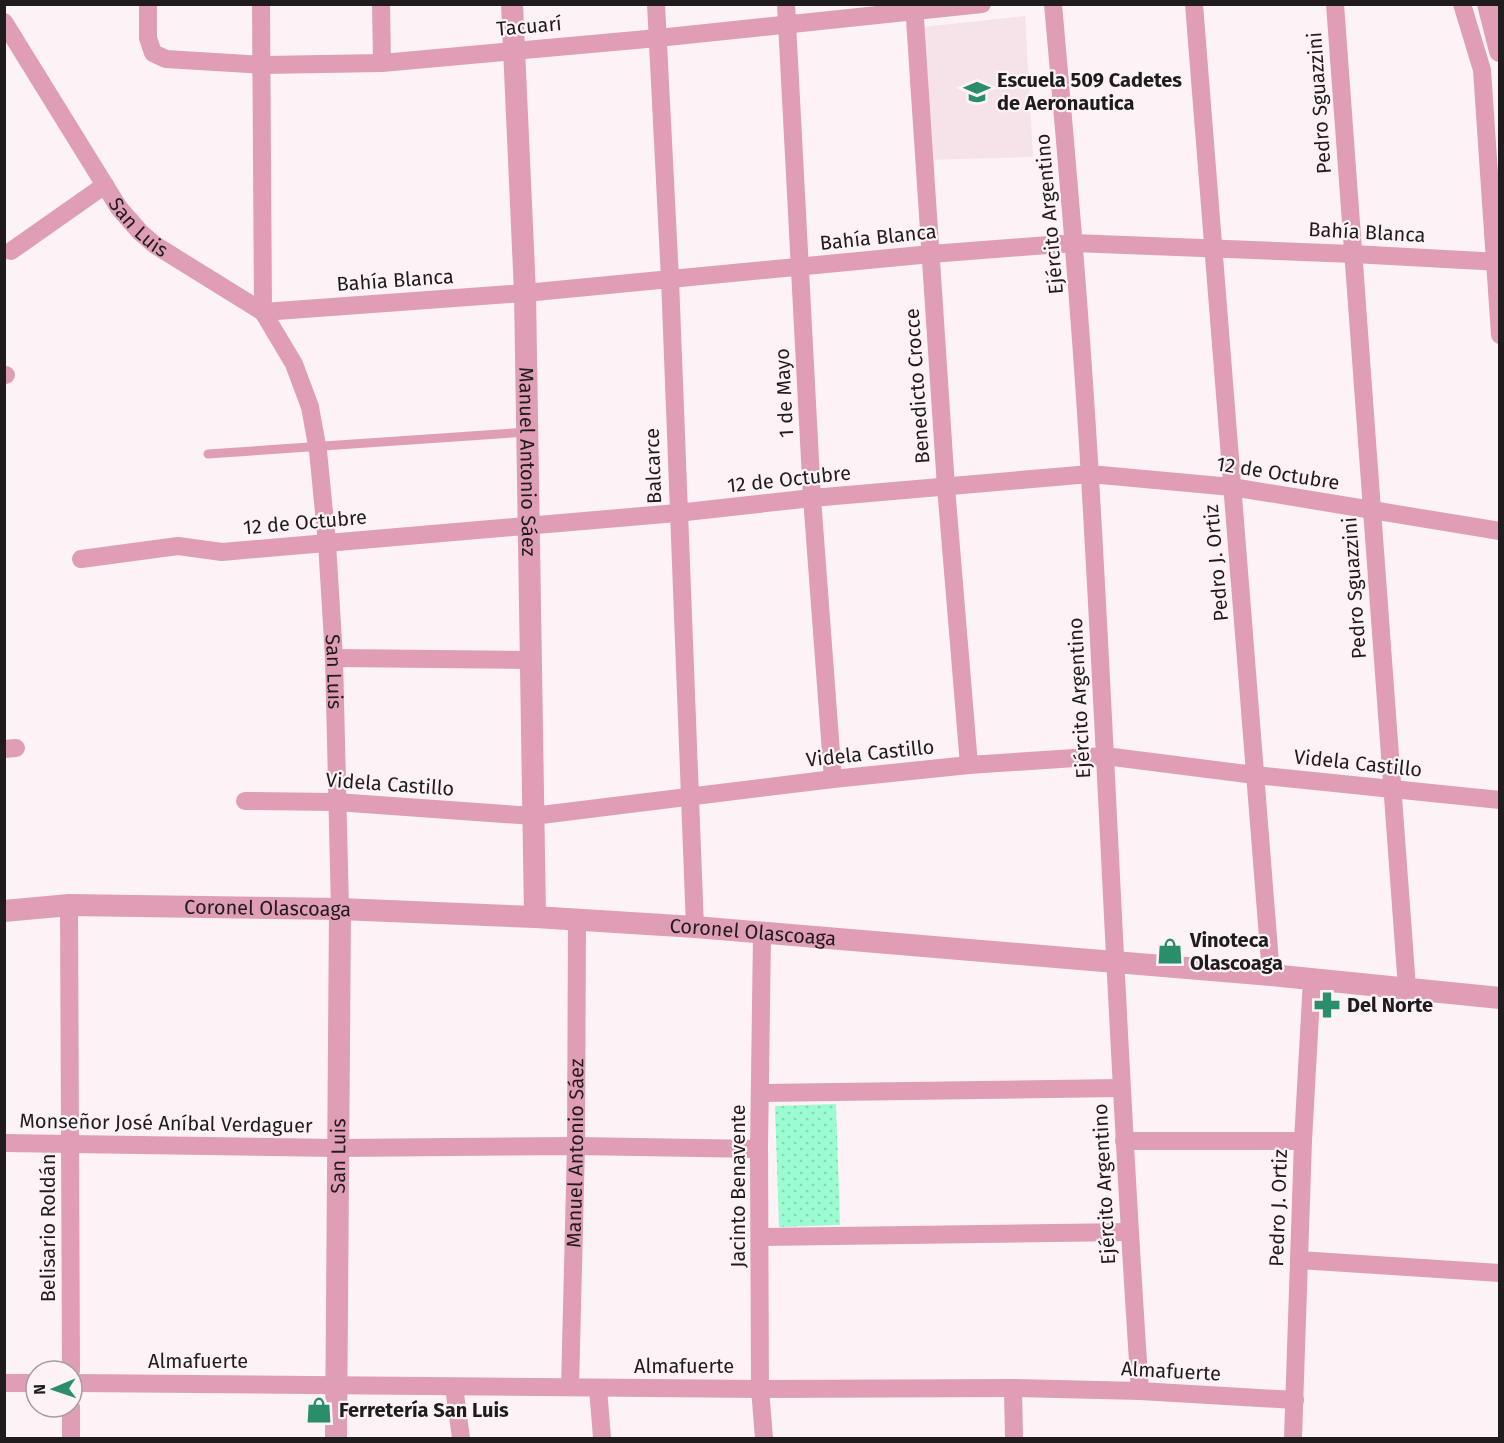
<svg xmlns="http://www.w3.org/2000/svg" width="1504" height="1443" font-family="'Fira Sans',sans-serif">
  <defs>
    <pattern id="grass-dots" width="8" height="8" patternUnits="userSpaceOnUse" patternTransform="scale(1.5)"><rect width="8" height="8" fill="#9bfbd1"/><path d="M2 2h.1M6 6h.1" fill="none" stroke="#85d7b3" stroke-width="1.8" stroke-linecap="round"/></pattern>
  </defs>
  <rect width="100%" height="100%" fill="#fdf3f6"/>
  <polygon fill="#f6e3ea" points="1025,16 1033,157 928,160 922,27"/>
  <polygon fill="url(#grass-dots)" points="836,1104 840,1225 779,1227 775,1106"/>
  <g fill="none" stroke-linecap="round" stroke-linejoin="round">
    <polyline stroke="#df9eb6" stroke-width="9" points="208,454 527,432"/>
    <g stroke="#df9eb6" stroke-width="18">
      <polyline points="148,4 148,38 153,53 166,59 263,65 382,63 658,38 982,4"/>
      <polyline points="261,4 263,312"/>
      <polyline points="381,4 382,63"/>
      <polyline points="656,4 670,279 695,927"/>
      <polyline points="786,4 812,498 833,779"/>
      <polyline points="914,4 946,487 969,765"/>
      <path d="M1053,4C1067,162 1081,320 1090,478C1108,782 1119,1087 1140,1391"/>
      <polyline points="1194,4 1271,975"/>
      <polyline points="1335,4 1407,988"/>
      <polyline points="1462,4 1482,70 1500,335"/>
      <path id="s1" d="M4,22L119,208L140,232L155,245L263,312L294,364L310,407L318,451L327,543L334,658L340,909"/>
      <polyline points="11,251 105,185"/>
      <polyline points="263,312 525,293 931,254 1074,243 1353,254 1500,262"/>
      <polyline points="4,375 6,375"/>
      <polyline points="81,559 178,546 222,552 677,513 812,498 1090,474 1232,487 1500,531"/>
      <polyline points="334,658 532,660"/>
      <polyline points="4,749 16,748"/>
      <polyline points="245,801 336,802 533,816 833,779 969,765 1105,756 1255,775 1500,800"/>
      <polyline points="69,905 71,1371"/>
      <polyline points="762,934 759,1149 760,1389 764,1438"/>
      <polyline points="760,1093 1121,1088"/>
      <polyline points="1124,1141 1303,1141"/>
      <polyline points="4,1143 337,1148 576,1146 759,1149"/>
      <polyline points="761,1237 1129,1232"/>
      <polyline points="1299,1260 1500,1273"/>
      <polyline points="4,1383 36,1383"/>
      <polyline points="72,1383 760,1389 1013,1388 1140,1391 1295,1400"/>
      <polyline points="454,1387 461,1438"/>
      <path id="s2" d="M570,1387L576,1146L577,920"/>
      <polyline points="598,1388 602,1438"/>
      <polyline points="1013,1388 1014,1438"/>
      <polyline points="71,1438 71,1407"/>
      <polyline points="1293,1438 1303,1141 1312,979"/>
    </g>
    <g stroke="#df9eb6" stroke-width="22">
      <path id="s3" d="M512,4L525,293L535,917"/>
      <polyline points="1488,4 1500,51"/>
      <path id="s4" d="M4,911L69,905L340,909L535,917L695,927L1271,975L1500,998"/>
      <path id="s5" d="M336,1438L340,909"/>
    </g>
  </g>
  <defs>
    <g id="school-bare" transform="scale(2.07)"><path d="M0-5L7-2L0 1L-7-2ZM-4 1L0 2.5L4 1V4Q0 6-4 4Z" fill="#298e69" stroke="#fdf3f6" stroke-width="2.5" paint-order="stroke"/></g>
    <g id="shop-bare" transform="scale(2.07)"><path d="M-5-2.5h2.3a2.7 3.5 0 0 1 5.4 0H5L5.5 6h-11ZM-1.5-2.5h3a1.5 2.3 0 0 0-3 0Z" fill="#298e69" stroke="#fdf3f6" stroke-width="2.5" paint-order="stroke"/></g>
    <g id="pharmacy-bare" transform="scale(2.07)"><path d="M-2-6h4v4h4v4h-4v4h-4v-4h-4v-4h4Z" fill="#298e69" stroke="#fdf3f6" stroke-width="2.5" paint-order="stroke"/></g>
  </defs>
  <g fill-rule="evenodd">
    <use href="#school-bare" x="977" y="92"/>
    <use href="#shop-bare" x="1170" y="951"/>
    <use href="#pharmacy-bare" x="1327" y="1005"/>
    <use href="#shop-bare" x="319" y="1410"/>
  </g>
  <g text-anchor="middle" stroke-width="4.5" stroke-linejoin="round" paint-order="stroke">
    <g font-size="20" fill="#201c1d" stroke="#fdf3f6">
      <text transform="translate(529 26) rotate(-5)" y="7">Tacuarí</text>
      <text transform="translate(1319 103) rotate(-94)" y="7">Pedro Sguazzini</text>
      <text transform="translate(1049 214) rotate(-95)" y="7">Ejército Argentino</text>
      <text dy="7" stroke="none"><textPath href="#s1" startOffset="246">San Luis</textPath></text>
      <text transform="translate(1367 232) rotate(3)" y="7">Bahía Blanca</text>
      <text transform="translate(878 237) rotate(-6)" y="7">Bahía Blanca</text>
      <text transform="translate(395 280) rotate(-4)" y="7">Bahía Blanca</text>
      <text transform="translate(917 386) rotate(-94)" y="7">Benedicto Crocce</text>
      <text transform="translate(784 393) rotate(-93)" y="7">1 de Mayo</text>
      <text dy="7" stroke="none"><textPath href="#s3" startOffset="458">Manuel Antonio Sáez</textPath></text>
      <text transform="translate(653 466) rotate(-92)" y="7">Balcarce</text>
      <text transform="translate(1278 473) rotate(9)" y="7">12 de Octubre</text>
      <text transform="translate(789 479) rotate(-6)" y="7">12 de Octubre</text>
      <text transform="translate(305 522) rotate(-5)" y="7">12 de Octubre</text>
      <text transform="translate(1216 563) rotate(-95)" y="7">Pedro J. Ortiz</text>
      <text transform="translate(1354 588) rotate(-94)" y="7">Pedro Sguazzini</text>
      <text dy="7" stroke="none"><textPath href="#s1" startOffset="770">San Luis</textPath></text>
      <text transform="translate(1079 698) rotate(-93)" y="7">Ejército Argentino</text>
      <text transform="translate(870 753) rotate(-6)" y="7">Videla Castillo</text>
      <text transform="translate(1358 763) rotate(6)" y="7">Videla Castillo</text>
      <text transform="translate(390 784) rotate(4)" y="7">Videla Castillo</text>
      <text dy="7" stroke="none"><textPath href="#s4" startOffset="264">Coronel Olascoaga</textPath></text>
      <text dy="7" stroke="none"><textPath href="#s4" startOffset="750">Coronel Olascoaga</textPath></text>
      <text transform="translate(166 1123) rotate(1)" y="7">Monseñor José Aníbal Verdaguer</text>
      <text dy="7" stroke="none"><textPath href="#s2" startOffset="234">Manuel Antonio Sáez</textPath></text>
      <text dy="7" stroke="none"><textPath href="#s5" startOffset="282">San Luis</textPath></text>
      <text transform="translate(1104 1184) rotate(-93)" y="7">Ejército Argentino</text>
      <text transform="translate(738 1186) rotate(-90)" y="7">Jacinto Benavente</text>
      <text transform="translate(1278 1208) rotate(-88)" y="7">Pedro J. Ortiz</text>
      <text transform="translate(48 1228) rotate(-90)" y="7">Belisario Roldán</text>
      <text x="198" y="1368">Almafuerte</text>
      <text x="684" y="1373">Almafuerte</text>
      <text transform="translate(1171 1371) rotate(3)" y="7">Almafuerte</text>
    </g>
    <g font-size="20" font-weight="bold" fill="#201c1d" stroke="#fdf3f6" text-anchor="start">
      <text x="997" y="87">Escuela 509 Cadetes<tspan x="997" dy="23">de Aeronautica</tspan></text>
      <text x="1190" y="947">Vinoteca<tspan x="1190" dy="23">Olascoaga</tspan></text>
      <text x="1347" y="1012">Del Norte</text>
      <text x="339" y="1417">Ferretería San Luis</text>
    </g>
  </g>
  <rect width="1504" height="1443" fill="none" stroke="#201c1d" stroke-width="12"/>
  <g transform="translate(54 1389) rotate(268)"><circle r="28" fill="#fdf3f6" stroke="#a59d9f" stroke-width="1.5"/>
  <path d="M0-4.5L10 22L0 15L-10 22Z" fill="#298e69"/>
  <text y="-9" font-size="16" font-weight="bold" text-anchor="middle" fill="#201c1d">N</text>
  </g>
</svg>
